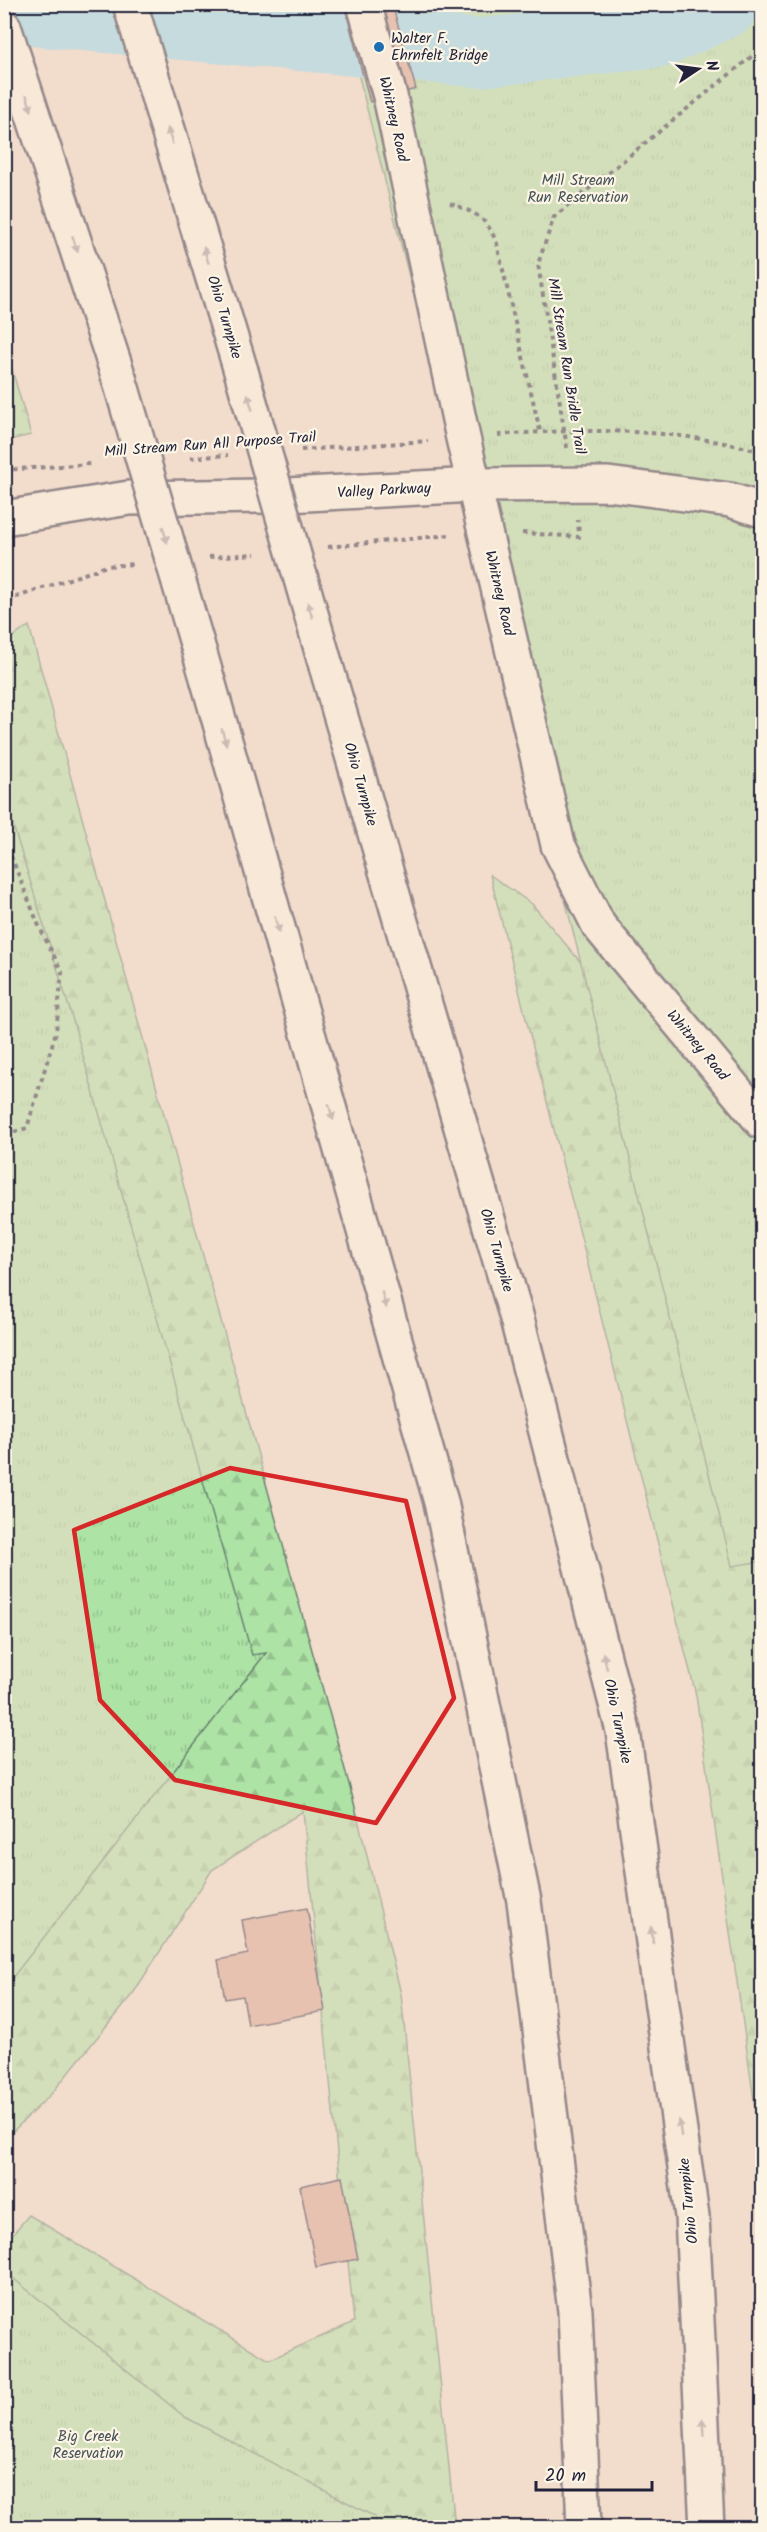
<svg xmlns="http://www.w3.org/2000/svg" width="767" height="2532" font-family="Kalam,sans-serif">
  <defs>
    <pattern id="forest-firs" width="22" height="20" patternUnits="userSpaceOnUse" patternTransform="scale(1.5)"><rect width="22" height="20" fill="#ade3a5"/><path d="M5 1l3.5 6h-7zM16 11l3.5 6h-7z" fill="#95c28f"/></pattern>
    <pattern id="park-tufts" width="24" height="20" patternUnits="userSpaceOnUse" patternTransform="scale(1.5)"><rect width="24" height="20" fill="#ade3a5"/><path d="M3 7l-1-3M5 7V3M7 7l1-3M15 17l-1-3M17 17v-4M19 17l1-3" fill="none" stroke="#95c28f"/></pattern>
  </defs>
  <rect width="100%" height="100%" fill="#f2dccc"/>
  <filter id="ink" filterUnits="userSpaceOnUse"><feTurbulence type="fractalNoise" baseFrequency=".0167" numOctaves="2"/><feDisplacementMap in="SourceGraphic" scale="12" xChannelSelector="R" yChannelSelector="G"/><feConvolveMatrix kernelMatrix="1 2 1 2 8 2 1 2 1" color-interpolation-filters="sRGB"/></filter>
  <g filter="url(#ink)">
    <g fill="url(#forest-firs)" stroke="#688270" stroke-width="1.5">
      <polygon points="4,342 31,435 5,441 4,441"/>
      <polygon points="29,626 352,1795 401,1994 455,2527 5,2527 5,2243 29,2215 269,2360 354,2322 303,1811 212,1870 134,1992 52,2093 5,2139 4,643"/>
      <polygon points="490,875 532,904 681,1082 762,1176 762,2156 696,1695"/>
    </g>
    <g fill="url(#park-tufts)" stroke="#688270" stroke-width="1.5">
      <polygon points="341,5 762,5 762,1561 732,1566"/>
      <polygon points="4,796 72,1017 252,1655 266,1653 5,1987"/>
      <polygon points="4,2271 185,2417 375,2517 375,2527 5,2527"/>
    </g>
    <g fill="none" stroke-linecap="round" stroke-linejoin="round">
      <polyline stroke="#91d9f2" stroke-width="69" points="4,9 478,53 661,33 724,4"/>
    </g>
    <g fill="#daa391" stroke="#22223b" stroke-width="1.5">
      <polygon points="344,4 392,4 416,89 370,102"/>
      <polygon points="307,1908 325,2011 248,2025 243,1996 225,1999 218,1960 248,1954 242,1920"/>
      <polygon points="342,2177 358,2259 316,2267 300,2186"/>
    </g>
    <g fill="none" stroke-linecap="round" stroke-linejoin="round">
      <g stroke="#22223b" stroke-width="38">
        <g id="minor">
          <polyline points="364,4 390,96 463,438 558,845 599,926 762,1122"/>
          <polyline points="4,518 129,498 269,496 475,485 608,484 730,500 762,510"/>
        </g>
      </g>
      <g stroke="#22223b" stroke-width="38">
        <g id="highway">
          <polyline points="130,4 241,371"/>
          <polyline points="4,27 119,378"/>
          <polyline points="326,666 516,1315 623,1731 692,2216 707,2528"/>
          <polyline points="208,681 441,1502 524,1901 575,2311 584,2528"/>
        </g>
      </g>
      <g stroke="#22223b" stroke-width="4" stroke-dasharray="4.5 4.5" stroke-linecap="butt">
        <path d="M450,203C477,214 486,216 497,244L540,431"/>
        <path d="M498,435C587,428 676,428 762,452"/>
        <polyline points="567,448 538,264 554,217 762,48"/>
        <polyline points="301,450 428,441"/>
        <polyline points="190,458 228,455"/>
        <polyline points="4,470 90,464"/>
        <polyline points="522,533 579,537 578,520"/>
        <polyline points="328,547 449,535"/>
        <polyline points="209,557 255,554"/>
        <polyline points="4,611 14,598 107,566 136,564"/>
        <polyline points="4,839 39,926 62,972 56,1032 27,1128 4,1135"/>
      </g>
      <use href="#minor" stroke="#fcf5e5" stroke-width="33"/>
      <use href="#highway" stroke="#fcf5e5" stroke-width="33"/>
      <g stroke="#22223b" stroke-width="38" stroke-linecap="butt">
        <g id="highway-bridge">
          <polyline points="241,371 326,666"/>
          <polyline points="119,378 208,681"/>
        </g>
      </g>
      <use href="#highway-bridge" stroke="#fcf5e5" stroke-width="33"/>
    </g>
    <defs><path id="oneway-solid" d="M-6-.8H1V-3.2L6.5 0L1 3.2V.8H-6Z" transform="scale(1.5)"/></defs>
    <g fill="#9a9698">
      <use href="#oneway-solid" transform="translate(29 103) rotate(72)"/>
      <use href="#oneway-solid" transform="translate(170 136) rotate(-107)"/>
      <use href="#oneway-solid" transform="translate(75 244) rotate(72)"/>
      <use href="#oneway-solid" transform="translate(206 255) rotate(-107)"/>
      <use href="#oneway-solid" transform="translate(250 402) rotate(-106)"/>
      <use href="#oneway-solid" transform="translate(165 535) rotate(74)"/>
      <use href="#oneway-solid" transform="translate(310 610) rotate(-106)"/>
      <use href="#oneway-solid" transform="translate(224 737) rotate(74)"/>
      <use href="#oneway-solid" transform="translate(277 925) rotate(74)"/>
      <use href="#oneway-solid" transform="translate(331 1112) rotate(74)"/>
      <use href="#oneway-solid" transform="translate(384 1300) rotate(74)"/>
      <use href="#oneway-solid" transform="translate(605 1661) rotate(-104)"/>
      <use href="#oneway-solid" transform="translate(652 1935) rotate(-98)"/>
      <use href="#oneway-solid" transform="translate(680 2128) rotate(-98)"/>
      <use href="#oneway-solid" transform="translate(703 2427) rotate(-93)"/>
    </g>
  </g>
  <path d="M0 0H767V2532H0ZM230,1468L406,1501L454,1698L376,1823L175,1780L100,1700L74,1530Z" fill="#f2dccc" fill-opacity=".55" fill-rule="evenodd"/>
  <path fill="none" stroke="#d62828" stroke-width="4.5" stroke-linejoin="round" d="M230,1468L406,1501L454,1698L376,1823L175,1780L100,1700L74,1530Z"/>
  <circle fill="#1f6fb2" stroke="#fcf5e5" stroke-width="2" cx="379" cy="47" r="6"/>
  <g text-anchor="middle" stroke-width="4.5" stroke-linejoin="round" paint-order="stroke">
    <g font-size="15" fill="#22223b" stroke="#fcf5e5" text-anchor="start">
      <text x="391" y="43">Walter F.<tspan x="391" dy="17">Ehrnfelt Bridge</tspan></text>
    </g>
    <g font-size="15" fill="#22223b" stroke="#fcf5e5">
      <text transform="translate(394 119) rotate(77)" y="5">Whitney Road</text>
      <text transform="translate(225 317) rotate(73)" y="5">Ohio Turnpike</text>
      <text transform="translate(567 366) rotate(81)" y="5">Mill Stream Run Bridle Trail</text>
      <text transform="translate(210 444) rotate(-4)" y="5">Mill Stream Run All Purpose Trail</text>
      <text transform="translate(384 490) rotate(-3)" y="5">Valley Parkway</text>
      <text transform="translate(500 593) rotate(77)" y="5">Whitney Road</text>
      <text transform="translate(361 784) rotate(74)" y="5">Ohio Turnpike</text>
      <text transform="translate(698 1045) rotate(50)" y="5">Whitney Road</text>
      <text transform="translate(497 1250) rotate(74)" y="5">Ohio Turnpike</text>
      <text transform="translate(618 1721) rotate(78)" y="5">Ohio Turnpike</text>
      <text transform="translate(688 2201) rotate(-96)" y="5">Ohio Turnpike</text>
    </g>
    <g font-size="15" fill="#455256" stroke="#fcf5e5">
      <text x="578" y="185">Mill Stream<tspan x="578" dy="17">Run Reservation</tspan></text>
      <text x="88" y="2441">Big Creek<tspan x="88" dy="17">Reservation</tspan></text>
    </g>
  </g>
  <rect width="767" height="2532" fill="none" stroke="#fcf5e5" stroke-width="24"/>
  <rect x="12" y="12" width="743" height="2508" fill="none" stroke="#22223b" stroke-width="2" filter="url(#ink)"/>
  <g transform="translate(698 69) rotate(77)" stroke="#fcf5e5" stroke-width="4.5" paint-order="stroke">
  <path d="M0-4.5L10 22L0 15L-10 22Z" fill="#22223b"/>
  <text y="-9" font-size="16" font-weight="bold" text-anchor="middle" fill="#22223b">N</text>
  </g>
  <path d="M536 2481v9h116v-9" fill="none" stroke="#22223b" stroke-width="3"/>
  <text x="545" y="2481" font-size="18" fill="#22223b" stroke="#fcf5e5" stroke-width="4.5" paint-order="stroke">20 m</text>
</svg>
